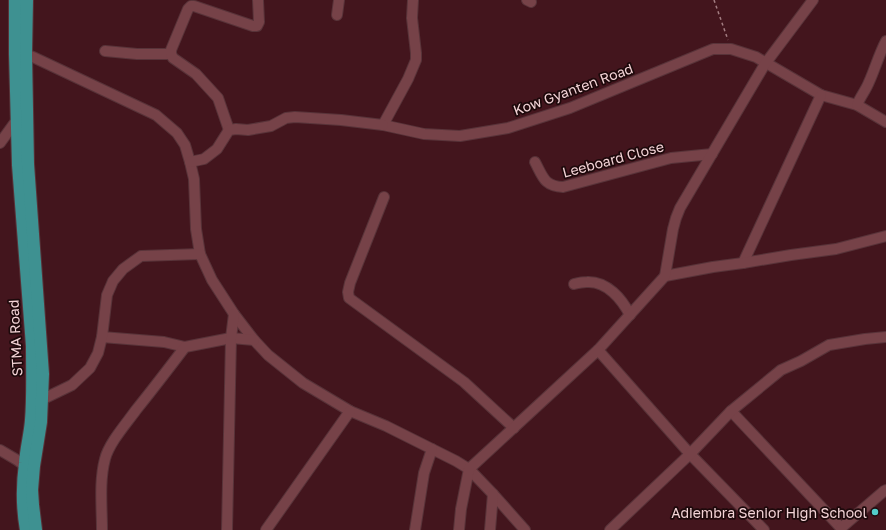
<svg xmlns="http://www.w3.org/2000/svg" width="886" height="530" font-family="'Golos Text',sans-serif">
  <rect width="100%" height="100%" fill="#43151d"/>
  <g fill="none" stroke-linecap="round" stroke-linejoin="round">
    <defs>
      <g id="minor">
        <path d="M413 0 412 18 416 53V60L408 79 383 125 424 134 460 136 508 128 570 108 713 49H731L756 57 821 95 857 105 886 122"/>
        <path d="M527 0 531 2"/>
        <path d="M337 15 339 0"/>
        <path d="M105 51 137 54H171"/>
        <path d="M19 54H26L33 57 156 115 177 133 185 145 190 162 194 179 196 229 200 254 212 280 234 314 254 340 268 355 303 383 350 411 386 426 456 461 469 469 493 494 525 530"/>
        <path d="M857 105C860 97 866 90 869 82 875 69 879 54 886 41"/>
        <path d="M229 130 218 98 196 74 173 58 171 54V50L188 9 191 6H194L253 26H257L259 22 258 0"/>
        <path d="M0 143 16 121"/>
        <path d="M190 162 204 159 217 149 229 130 236 129 248 130 271 126 286 118 295 117 341 120 383 125"/>
        <path d="M535 162C543 177 544 186 563 187L671 158 712 154"/>
        <path d="M384 197 350 283 348 292 349 298 464 382 514 428"/>
        <path d="M743 263 821 95"/>
        <path d="M665 276 713 267 743 263 791 255 836 249 886 236"/>
        <path d="M574 284C578 283 583 282 587 282 607 281 622 299 630 315"/>
        <path d="M102 337 164 342 185 347"/>
        <path d="M598 350 665 276 673 229 676 218 680 208 765 64 813 0"/>
        <path d="M41 400 72 385 90 368 98 353 102 337 107 295 113 281 123 269 141 256 200 254"/>
        <path d="M731 411 841 528"/>
        <path d="M0 450 17 460 24 465"/>
        <path d="M102 530C102 508 99 481 105 459 109 443 126 424 136 410 153 389 169 368 185 347L231 338 254 340"/>
        <path d="M227 530 231 338 234 314"/>
        <path d="M266 530 350 411"/>
        <path d="M415 530 424 473 432 449"/>
        <path d="M459 530 461 509 469 469 598 350 690 454 764 530"/>
        <path d="M490 530 493 494"/>
        <path d="M610 530 690 454 731 411 781 370 801 361 829 345 865 339 886 337"/>
        <path d="M841 530V528L884 491 886 490"/>
      </g>
      <g id="major">
        <path d="M15 0V54L18 165 32 346C32 371 33 396 31 420 30 434 26 448 25 463 22 485 22 508 26 530"/>
        <path d="M27 0 26 54 28 164 43 374 41 422 34 466 32 490 33 505 36 530"/>
      </g>
    </defs>
    <!-- minor casing -->
    <use href="#minor" stroke="#583339" stroke-width="12"/>
    <!-- major casing -->
    <use href="#major" stroke="#583339" stroke-width="14"/>
    <!-- path -->
    <path stroke="#a37d82" stroke-width="1.5" stroke-dasharray="3 3" stroke-linecap="butt" d="M714 0 728 40"/>
    <!-- minor -->
    <use href="#minor" stroke="#764248" stroke-width="10"/>
    <!-- major -->
    <use href="#major" stroke="#3e9191" stroke-width="12"/>
  </g>
  <!-- markers -->
  <circle fill="#53cdca" stroke="#1d090b" stroke-width="1.5" cx="875" cy="512" r="4"/>
  <g text-anchor="middle" dominant-baseline="central" stroke-width="3.5" stroke-linejoin="round" paint-order="stroke">
    <!-- street labels -->
    <g font-size="14" fill="#f3d3d6" stroke="#1d090b">
      <text transform="translate(573 89) rotate(-20)">Kow Gyanten Road</text>
      <text transform="translate(613 159) rotate(-15)">Leeboard Close</text>
      <text transform="translate(15 338) rotate(-93)">STMA Road</text>
    </g>
    <!-- poi labels -->
    <g font-size="14" fill="#f3d3d6" stroke="#1d090b" text-anchor="end">
      <text x="867" y="512">Adiembra Senior High School</text>
    </g>
  </g>
</svg>
